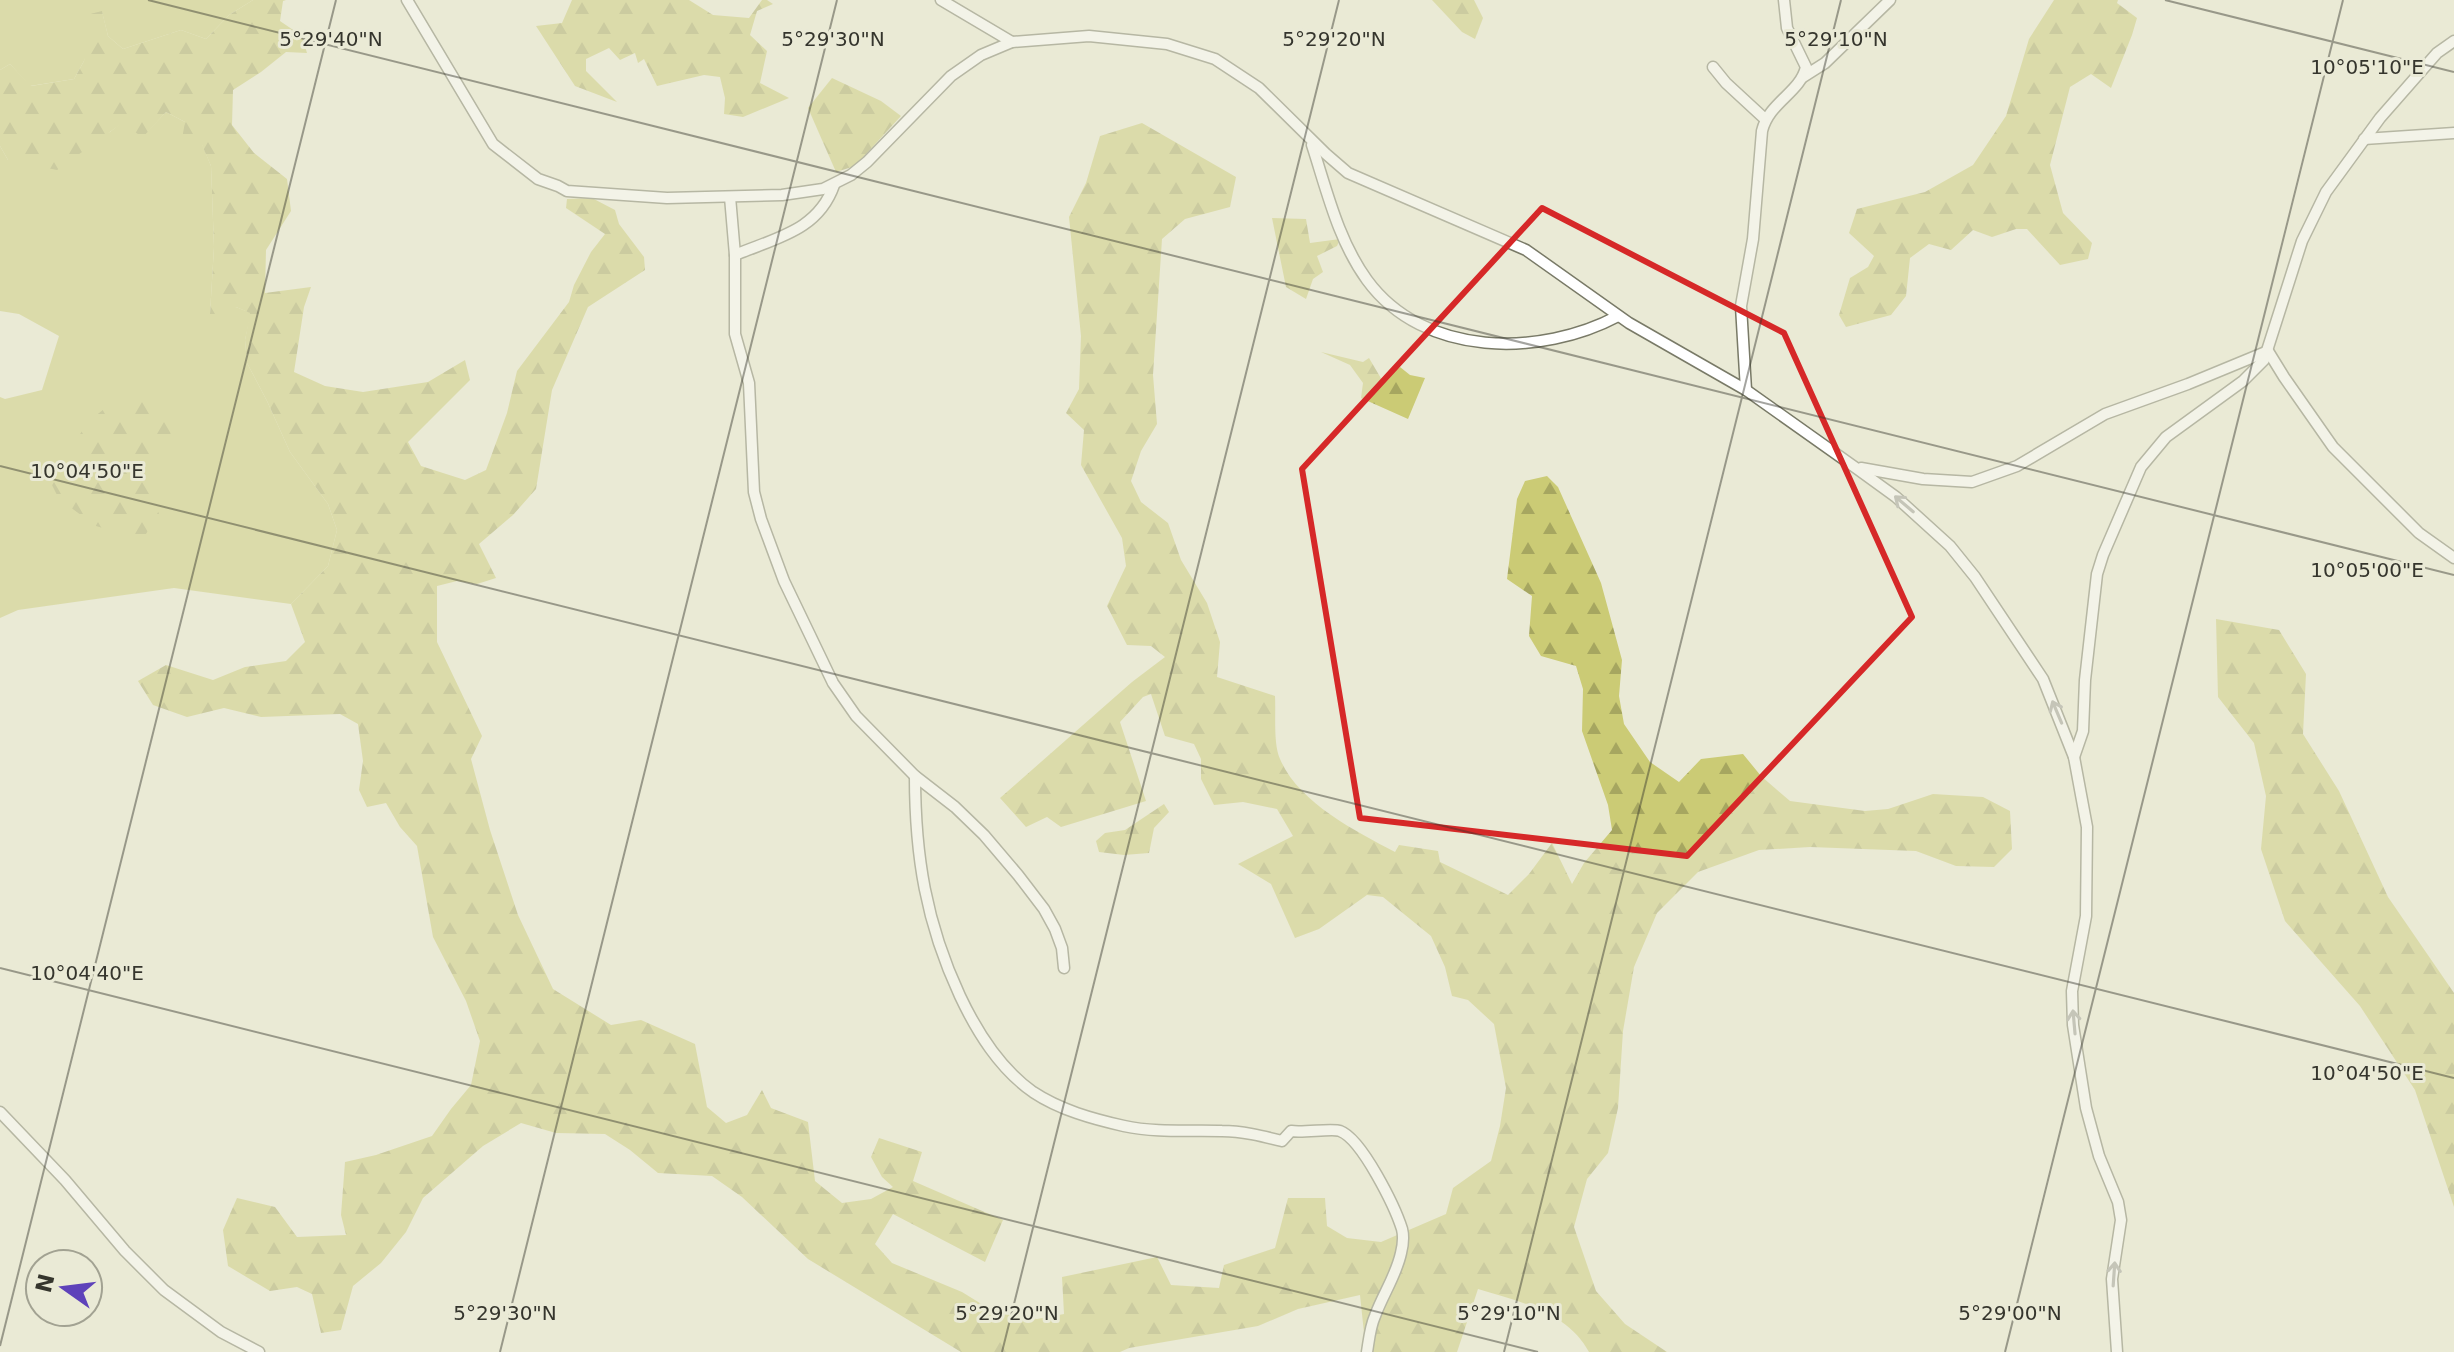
<svg xmlns="http://www.w3.org/2000/svg" width="2454" height="1352" font-family="'DejaVu Sans',sans-serif">
  <defs>
    <pattern id="forest-firs" width="22" height="20" patternUnits="userSpaceOnUse" patternTransform="scale(2)"><rect width="22" height="20" fill="#cbcb75"/><path d="M5 1l3.5 6h-7zM16 11l3.5 6h-7z" fill="#a6a660"/></pattern>
  </defs>
  <rect width="100%" height="100%" fill="#eaead6"/>
  <!-- grass -->
  <g fill="#cbcb75">
    <path d="M0 0H253L229 15 206 39 181 30 123 49 108 36 102 12 84 61 74 79 30 86 10 64 0 70Z"/>
    <path d="M166 112 185 122 202 144 211 166 214 247 210 314 236 307 251 313 245 340 247 363 267 401 290 452 328 504 337 530 328 566 291 604 174 588 18 610 0 618V397L5 399 42 390 59 336 19 314 0 311V146L8 160 110 132 121 123 143 136Z"/>
  </g>
  <!-- forest -->
  <g fill="url(#forest-firs)">
    <path d="M253 0H286L283 1 280 21 302 36 307 53 286 52 261 72 233 90 232 125 254 153 287 179 291 211 266 250 265 293 311 287 304 307 294 372 325 386 363 392 428 382 465 360 470 380 408 442 421 466 465 480 486 470 507 413 517 371 569 302 574 285 591 252 605 234 566 208 567 199 592 198 615 210 619 224 644 257 645 270 588 307 552 390 536 489 513 515 479 544 496 578 477 584 457 581 437 586V642L482 736 471 759 490 830 518 915 553 989 611 1025 641 1020 695 1044 707 1107 726 1123 747 1115 762 1090 771 1108 808 1122 815 1181 842 1203 871 1199 893 1187 882 1177 871 1157 879 1138 922 1152 913 1181 1003 1220 985 1262 893 1214 875 1244 892 1263 962 1292 996 1313 1037 1319 1064 1314 1062 1277 1157 1257 1171 1285 1219 1288 1224 1265 1275 1248 1288 1198H1325L1327 1226 1347 1238 1381 1242 1446 1214 1453 1188 1491 1161 1500 1126 1506 1088 1494 1024 1468 1000 1452 996 1445 967 1431 936 1383 897 1367 895 1319 929 1295 938 1271 884 1238 864 1293 836 1277 809 1243 802 1214 805 1201 779V759L1194 744 1165 736 1151 694 1143 697 1120 722 1146 801 1061 827 1047 817 1026 827 1000 798 1132 682 1165 657 1151 646 1127 645 1107 606 1126 566 1122 538 1081 465 1084 430 1066 413 1079 389 1081 336 1069 217 1086 183 1100 136 1142 123 1236 177 1230 207 1185 219 1162 239 1153 375 1157 424 1141 451 1131 481 1141 502 1168 523 1181 560 1207 603 1220 642 1217 677 1275 696C1276 713 1273 744 1280 759 1298 802 1355 831 1395 852L1399 845 1438 851 1440 862 1508 895 1529 874 1552 843 1572 884 1584 863 1612 830 1608 805 1582 731 1583 689 1576 666 1541 656 1529 636 1532 596 1507 579 1517 499 1525 481 1547 476 1558 487 1601 583 1622 660 1619 696 1624 724 1650 762 1679 782 1701 759 1743 754 1761 776 1790 801 1865 811 1888 809 1933 794 1983 797 2010 811 2012 849 1994 867 1956 866 1916 851 1810 847 1759 850 1698 872 1657 913 1634 967 1623 1031 1618 1108 1608 1153 1587 1179 1574 1227 1596 1291 1625 1324 1667 1352H1589C1568 1312 1518 1301 1478 1289L1457 1352H1366L1360 1295 1298 1309 1258 1326 1129 1348 1120 1352H961L808 1259 742 1197 712 1176 658 1173 630 1150 605 1134 556 1133 521 1123 483 1146 423 1198 406 1232 381 1263 353 1286 341 1330 321 1333 312 1294 297 1287 270 1291 228 1266 223 1230 237 1198 275 1207 297 1237 346 1235 341 1215 345 1162 376 1155 432 1136 451 1109 471 1085 480 1041 466 1001 433 937 417 846 400 827 386 803 367 807 359 790 363 761 358 724 340 714 261 717 224 708 187 717 153 705 138 681 166 665 213 680 245 667 286 661 305 642 291 604 328 566 337 530 328 504 290 452 267 401 247 363 245 340 250 313 236 307 229 323 210 314 214 247 211 166 202 145 182 139 185 122 166 112 143 137 121 124 57 170 8 160 0 146V70L10 64 31 86 74 79 84 61 90 14 102 11 108 36 123 49 181 30 206 39 229 15Z"/>
    <path d="M572 0H689L713 15 749 18 762 0H767L773 4 757 11 750 35 767 51 760 83 789 98 743 117 724 114 725 98 720 77 704 75 657 86 644 59 638 63 635 53 620 60 609 48 586 59V71L617 102 575 86 536 26 562 23Z"/>
    <path d="M1432 0H1474L1483 18 1475 39 1462 32Z"/>
    <path d="M2054 0H2118L2117 3 2137 18 2132 35 2111 88 2091 74 2070 87 2050 165 2063 213 2092 243 2088 259 2060 265 2027 229H2016L1992 237 1973 230 1951 250 1929 244 1910 258 1906 296 1891 315 1846 327 1839 315 1850 278 1868 267 1874 256 1849 233 1857 209 1925 192 1973 165 2006 116 2029 39Z"/>
    <path d="M832 78 881 101 901 116 855 166 836 172 808 108Z"/>
    <path d="M1272 218 1306 219 1310 243 1340 239 1337 246 1317 256 1323 272 1313 279 1306 299 1286 287Z"/>
    <path d="M1321 352 1363 362 1369 358 1382 380 1400 367 1410 375 1425 378 1408 419 1361 398 1363 383 1350 365Z"/>
    <path d="M115 400 163 403 183 422 168 436 158 442 148 483 159 514 142 540 96 526 59 499 47 475 63 460 88 422Z"/>
    <path d="M2216 619 2279 630 2306 674 2303 734 2339 791 2388 897 2454 993V1207L2415 1090 2360 1006 2285 921 2261 849 2266 796 2254 743 2218 697Z"/>
    <path d="M1164 804 1169 812 1154 828 1149 853 1124 855 1099 852 1096 841 1105 833 1125 830Z"/>
  </g>
  <g fill="none" stroke-linecap="round" stroke-linejoin="round">
    <defs>
      <g id="minor">
        <path d="M407 0 493 144 538 179 558 186 567 191 667 198 782 195 823 189 851 175 867 162 951 76 981 55 1012 42 1089 36 1167 44 1215 59 1259 88 1326 154 1348 173 1526 250 1629 323 1746 390 1856 468 1896 497 1950 546 1975 577 2043 679 2074 757 2087 827 2086 916 2072 991 2073 1025 2086 1108 2099 1156 2118 1202 2121 1220 2112 1279 2117 1352"/>
        <path d="M941 0 1012 42"/>
        <path d="M1713 67 1726 83 1765 119"/>
        <path d="M1803 77 1825 63 1890 0"/>
        <path d="M2364 139 2454 133"/>
        <path d="M1312 145C1327 191 1338 240 1367 280 1424 358 1541 357 1618 316"/>
        <path d="M730 197 735 255V334L749 383 754 492 761 519 784 581 833 683 856 716 915 776 955 807 984 835 1018 875 1044 909 1055 929 1062 948 1064 968"/>
        <path d="M735 255C775 238 818 231 834 185"/>
        <path d="M1746 390 1741 306 1753 239 1762 131C1769 102 1800 93 1806 67L1787 28 1784 0"/>
        <path d="M1861 468 1923 479 1972 482 2017 466 2105 414 2188 384 2268 351 2284 377 2333 447 2419 533 2454 558"/>
        <path d="M2074 757 2083 731 2085 680 2097 574 2103 555 2141 467 2166 437 2243 381 2264 360 2302 241 2326 192 2380 118 2437 53 2454 41"/>
        <path d="M915 776C915 856 926 923 960 996 977 1032 999 1068 1033 1092 1060 1110 1093 1119 1124 1126 1156 1133 1189 1130 1222 1131 1242 1131 1262 1136 1282 1141L1291 1131C1303 1133 1333 1128 1340 1131 1362 1139 1395 1207 1402 1229 1404 1237 1403 1245 1401 1253 1396 1276 1383 1294 1375 1316 1370 1327 1369 1340 1367 1352"/>
        <path d="M0 1112 65 1180 125 1251 164 1290 221 1332 259 1352"/>
      </g>
    </defs>
    <!-- minor casing -->
    <use href="#minor" stroke="#797a67" stroke-width="13"/>
    <!-- minor -->
    <use href="#minor" stroke="#fff" stroke-width="10"/>
  </g>
  <!-- one-way arrows -->
  <defs><path id="oneway-shaft" d="M-6 0H5M1.5-3L5.5 0L1.5 3" fill="none" stroke-width="1.6" stroke-linecap="round" stroke-linejoin="round" transform="scale(2)"/></defs>
  <g stroke="#9a9a96">
    <use href="#oneway-shaft" transform="translate(1904 504) rotate(-140)"/>
    <use href="#oneway-shaft" transform="translate(2057 712) rotate(-113)"/>
    <use href="#oneway-shaft" transform="translate(2074 1022) rotate(-95)"/>
    <use href="#oneway-shaft" transform="translate(2114 1274) rotate(-86)"/>
  </g>
  <!-- marked area -->
  <path d="M0 0H2454V1352H0ZM1542 208 1784 333 1912 617 1687 856 1360 818 1302 469Z" fill="#eaead6" fill-opacity=".55" fill-rule="evenodd"/>
  <path fill="none" stroke="#d62828" stroke-width="6" stroke-linejoin="round" d="M1542 208 1784 333 1912 617 1687 856 1360 818 1302 469Z"/>
  <!-- ticks -->
  <path fill="none" stroke="#35352d" stroke-width="2" stroke-opacity="0.45" d="M148 0 2454 575M2165 0 2454 72M0 466 2454 1078M0 968 1538 1352M0 1346 336 0M500 1352 837 0M1002 1352 1339 0M1504 1352 1841 0M2005 1352 2343 0"/>
  <g font-size="20" text-anchor="middle" fill="#35352d" stroke="#eaead6" stroke-width="6" stroke-linejoin="round" paint-order="stroke">
    <text x="331" y="46">5°29'40"N</text>
    <text x="833" y="46">5°29'30"N</text>
    <text x="1334" y="46">5°29'20"N</text>
    <text x="1836" y="46">5°29'10"N</text>
    <text x="2367" y="74">10°05'10"E</text>
    <text x="87" y="478">10°04'50"E</text>
    <text x="2367" y="577">10°05'00"E</text>
    <text x="87" y="980">10°04'40"E</text>
    <text x="2367" y="1080">10°04'50"E</text>
    <text x="505" y="1320">5°29'30"N</text>
    <text x="1007" y="1320">5°29'20"N</text>
    <text x="1509" y="1320">5°29'10"N</text>
    <text x="2010" y="1320">5°29'00"N</text>
  </g>
  <!-- north arrow -->
  <g transform="translate(64 1288) rotate(284)"><circle r="38" fill="#eaead6" stroke="#a2a292" stroke-width="2"/>
  <path d="M0-6L14 30L0 20L-14 30Z" fill="#5e42ba"/>
  <text y="-12" font-size="22" font-weight="bold" text-anchor="middle" fill="#35352d">N</text>
  </g>
</svg>
